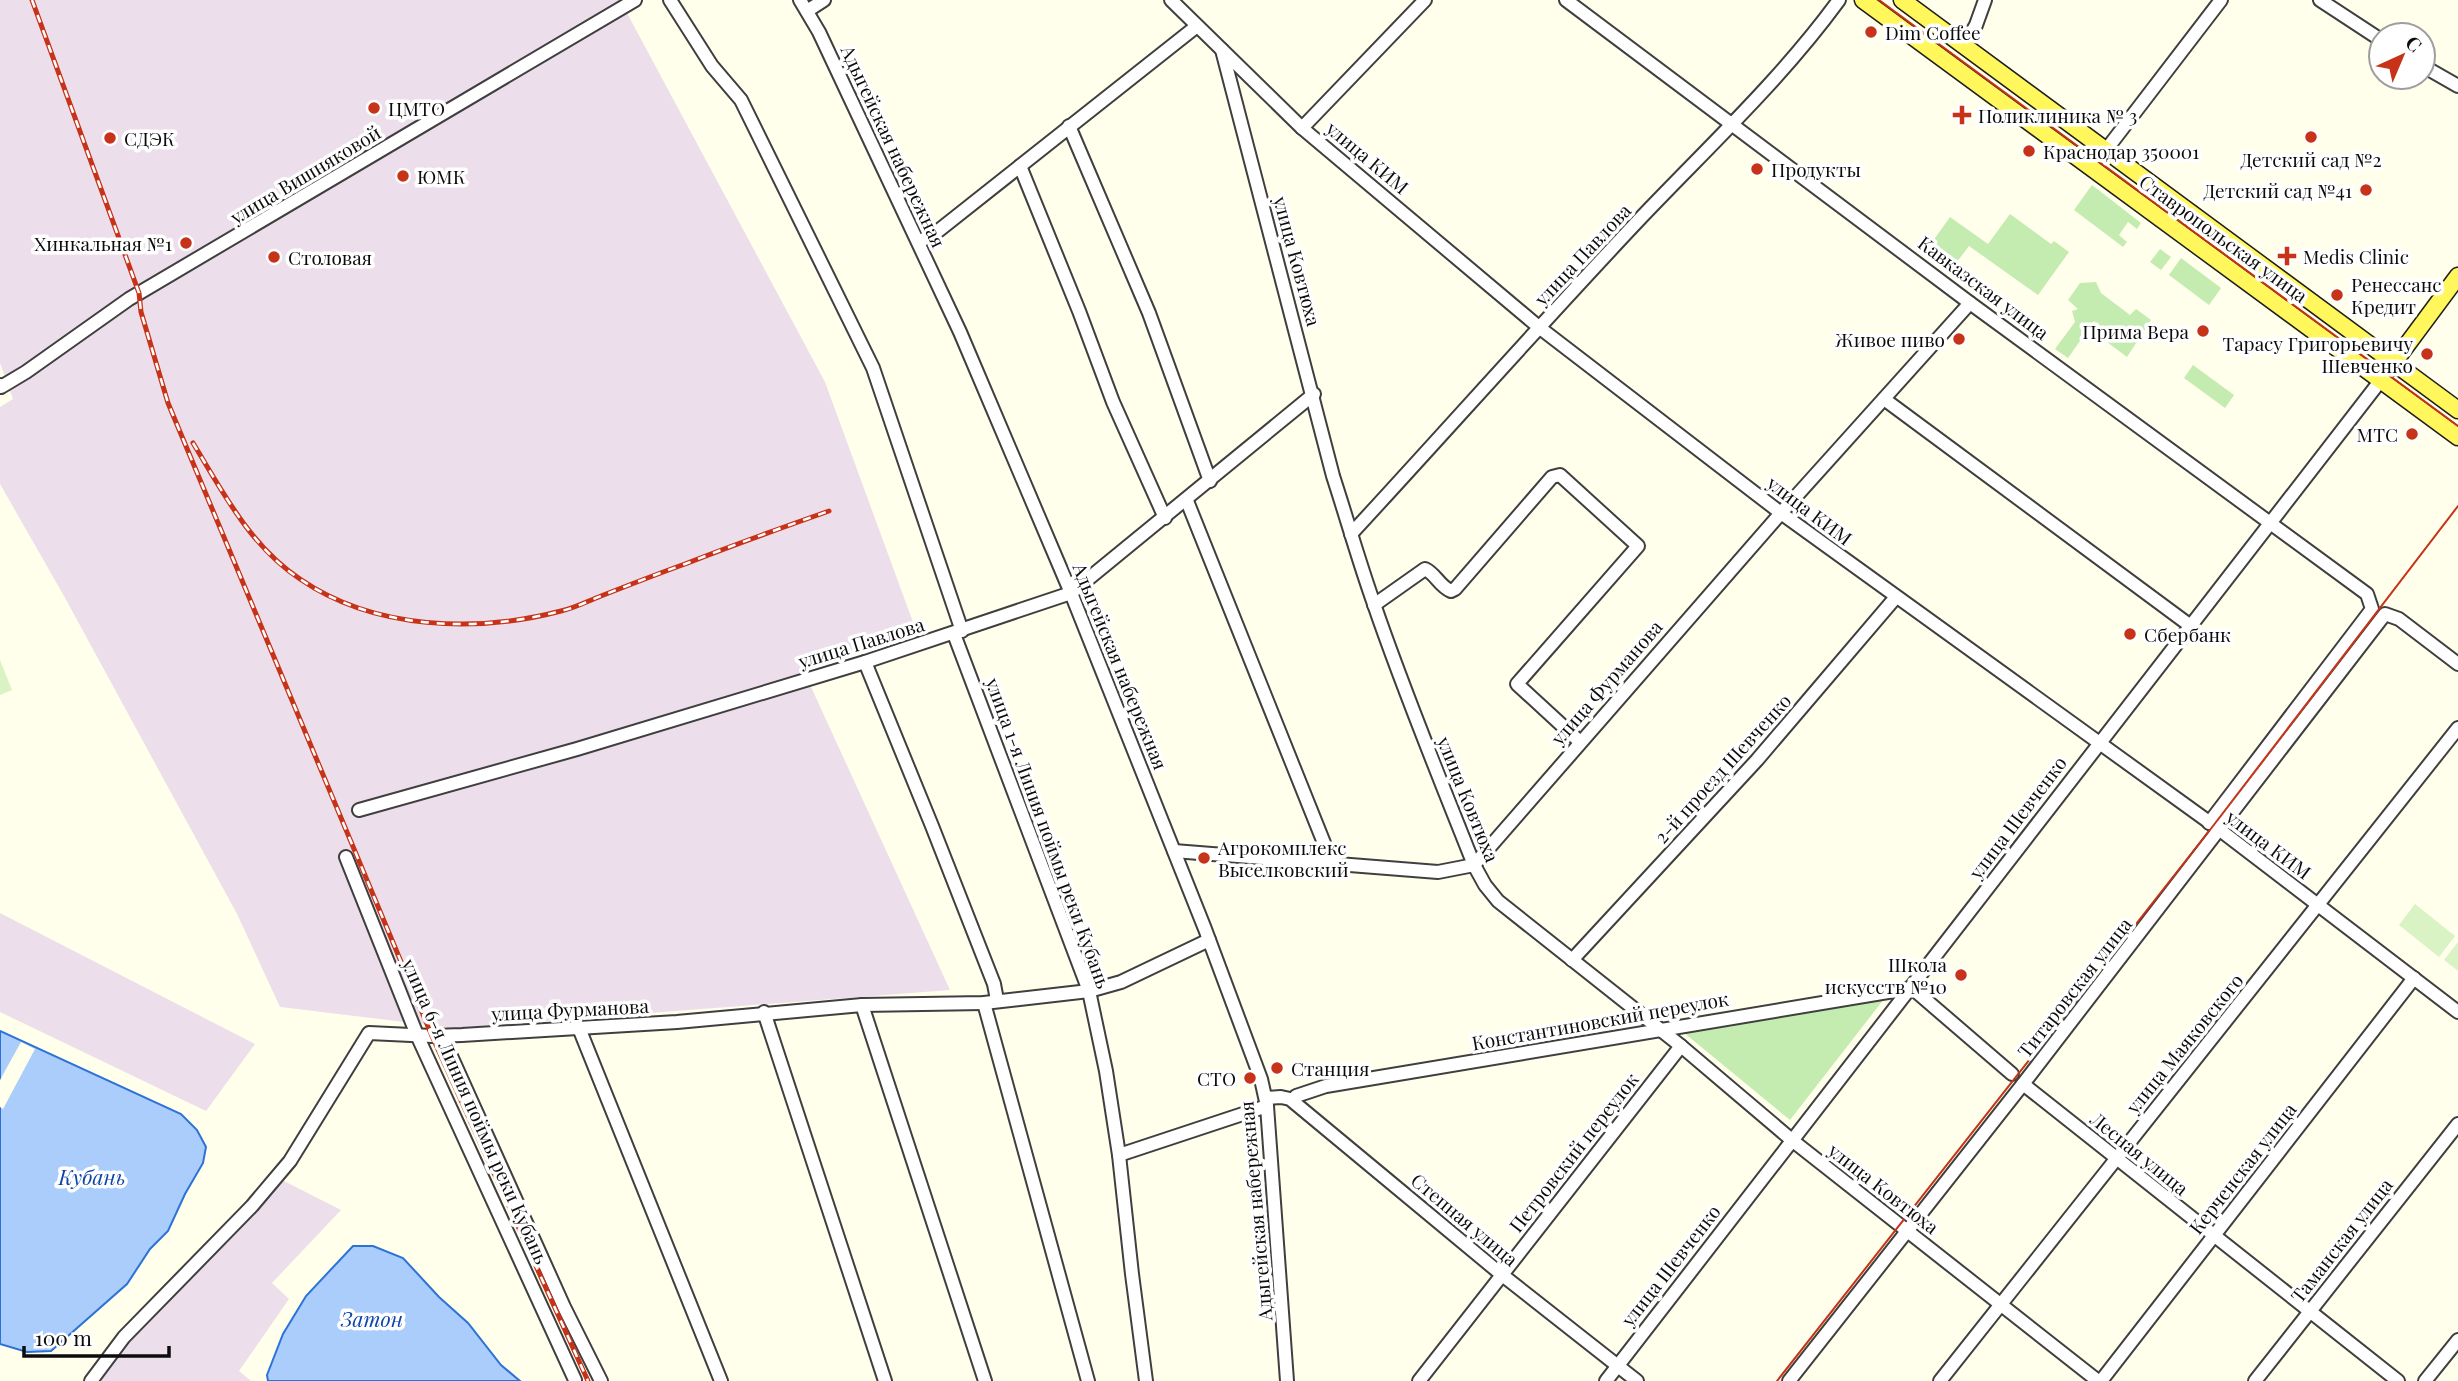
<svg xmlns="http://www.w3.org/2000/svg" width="2458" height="1381" font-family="'Playfair Display',serif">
  <rect width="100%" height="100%" fill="#ffffeb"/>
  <!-- industrial -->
  <g fill="#ecdfeb">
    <path d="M0 0H620L825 382 917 633 801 665 950 990 454 1028 280 1007 237 914 64 596 0 484V407L13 399 0 363Z"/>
    <path d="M0 913 255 1044 206 1111 0 1012Z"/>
    <path d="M282 1180 341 1210 272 1283 289 1299 239 1371 251 1381H99L112 1357Z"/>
  </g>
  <!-- green -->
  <g fill="#c4ecb1">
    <path d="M2092 185 2141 223 2137 229 2128 222 2119 235 2127 242 2123 247 2074 210Z"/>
    <path d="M2010 214 2051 244 2054 241 2069 252 2038 295 1969 246 1950 271 1925 252 1950 217 1988 244Z"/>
    <path d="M2160 249 2171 257 2161 270 2150 262Z"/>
    <path d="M2181 258 2221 288 2209 305 2169 275Z"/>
    <path d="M2096 282 2101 293 2130 315 2136 309 2151 320 2127 357 2091 330 2096 323 2094 321 2068 358 2055 349 2075 322 2072 311 2078 309 2068 300 2080 283Z"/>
    <path d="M2193 365 2234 395 2225 408 2184 378Z"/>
    <path d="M1884 999 1790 1120 1683 1032Z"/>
  </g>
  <!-- pitch -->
  <g fill="#d9f3c4">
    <path d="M0 660 12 690 0 695Z"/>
    <path d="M2415 904 2455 936 2439 957 2399 925Z"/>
    <path d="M2458 942V971L2444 960Z"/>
  </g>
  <!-- water -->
  <g fill="#aacdfb" stroke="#2c72d8" stroke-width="2">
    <path d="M0 1031 181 1114 197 1130 206 1147 203 1163 185 1194 168 1231 150 1249 127 1284 51 1351 27 1352 0 1344Z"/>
    <path d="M353 1246H373L403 1258 439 1297 468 1323 501 1365 520 1381H268L267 1375 283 1334 306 1296Z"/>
  </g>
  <!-- pier -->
  <path fill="#ffffeb" d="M21 1042 35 1049 3 1109 0 1107V1080Z"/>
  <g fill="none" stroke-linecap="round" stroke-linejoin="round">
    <defs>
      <g id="minor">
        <path d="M670 0 712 66 741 100 873 368 962 631"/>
        <path d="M800 0 819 32 960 332 1071 593 1205 929 1261 1079 1267 1106 1287 1381"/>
        <path d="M1171 0 1302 128 1540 328 1781 513 2220 830 2458 1012"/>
        <path d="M1566 0 1970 303 2367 594 2372 609 2209 823"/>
        <path d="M2320 0 2381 40"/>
        <path d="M807 11 824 0"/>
        <path d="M1964 46 1976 25 1985 0"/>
        <path d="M1222 50 1333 476C1347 519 1359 562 1374 604 1404 692 1440 779 1474 865L1485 885 1498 901 1681 1046 1793 1141 2098 1381"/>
        <path d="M2423 66 2458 86"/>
        <path d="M1069 126 1149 313 1210 481"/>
        <path d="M1302 128 1425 0"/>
        <path d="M2106 150 2221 0"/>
        <path d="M1020 166 1079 311 1113 402 1165 518"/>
        <path d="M919 242 938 231 1197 26"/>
        <path d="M0 385 1 387 26 372 129 299 635 0"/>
        <path d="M1884 399 2192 627"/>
        <path d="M1187 501 1332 863"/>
        <path d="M1351 534C1446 431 1539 326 1635 224 1704 151 1780 81 1839 0"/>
        <path d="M1374 605 1425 569C1436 574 1439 586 1451 591L1455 589 1552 477 1560 475 1638 546 1517 684 1579 741"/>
        <path d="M954 634 1089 991 1106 1071 1119 1155 1132 1274 1146 1381"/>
        <path d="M865 662 932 826 994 984 997 1000"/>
        <path d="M359 810 577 749 865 662 1071 593 1314 394"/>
        <path d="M1174 851 1438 872 1474 865 1781 513 1970 303"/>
        <path d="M346 857 417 1035 575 1380"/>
        <path d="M1572 960 1757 760 1896 597"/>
        <path d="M1912 988 2012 1074"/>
        <path d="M984 1003 1088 1381"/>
        <path d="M862 1005 985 1381"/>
        <path d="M764 1012 885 1381"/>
        <path d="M579 1028 721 1381"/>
        <path d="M442 1036 564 1307 601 1381"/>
        <path d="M2023 1084 2398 1381"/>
        <path d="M1296 1096 1326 1086 1912 988"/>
        <path d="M1266 1098 1281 1097 1290 1099 1501 1274 1637 1381"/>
        <path d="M1119 1155 1267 1106"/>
        <path d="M91 1381 124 1337 252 1206 290 1161 369 1033 432 1036 462 1035 677 1022 862 1005 984 1003 1089 991 1121 982 1209 940"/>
        <path d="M1419 1381 1681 1046"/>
        <path d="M1606 1381 2381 380"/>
        <path d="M1789 1381 2023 1084 2385 614 2399 619 2458 664"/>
        <path d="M1940 1381 2458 728"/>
        <path d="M2101 1381 2414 978"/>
        <path d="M2255 1381 2458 1124"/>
        <path d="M2425 1381 2458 1340"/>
      </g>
      <g id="major">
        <path d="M1863 0 2458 437"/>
        <path d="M1902 0 2458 410"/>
        <path d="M2389 369 2458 276"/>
      </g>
    </defs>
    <!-- minor casing -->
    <use href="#minor" stroke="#3f3f3f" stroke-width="16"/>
    <!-- major casing -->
    <use href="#major" stroke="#1d1d1d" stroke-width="19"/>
    <!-- minor -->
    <use href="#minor" stroke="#fff" stroke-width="12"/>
    <!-- major -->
    <use href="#major" stroke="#fff75b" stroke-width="16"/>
    <!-- tram -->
    <g stroke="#c63319" stroke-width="2">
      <path d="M1879 0 2458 426"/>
      <path d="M1777 1381 2213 826 2458 506"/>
    </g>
    <defs>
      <g id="rail">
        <path d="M32 0 139 293 141 312 168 403 432 1036 588 1381"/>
        <path d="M193 443C223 492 250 546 300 579 374 630 477 633 561 611 575 608 588 601 601 596 629 585 657 574 685 564 733 545 781 528 829 511"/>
      </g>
    </defs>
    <!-- rail casing -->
    <use href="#rail" stroke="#c63319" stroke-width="5"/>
    <!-- rail -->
    <use href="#rail" stroke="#fff" stroke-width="2.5" stroke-dasharray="8" stroke-linecap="butt"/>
  </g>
  <!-- markers -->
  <g fill="#c63319" stroke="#fff" stroke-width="2.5">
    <circle cx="1871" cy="32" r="7"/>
    <circle cx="374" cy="108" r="7"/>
    <path d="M1958.5 104.5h7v7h7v7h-7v7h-7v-7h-7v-7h7z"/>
    <circle cx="2311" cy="137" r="7"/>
    <circle cx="110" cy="138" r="7"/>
    <circle cx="2029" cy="151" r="7"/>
    <circle cx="1757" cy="169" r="7"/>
    <circle cx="403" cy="176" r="7"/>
    <circle cx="2366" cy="190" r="7"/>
    <circle cx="186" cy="243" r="7"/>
    <path d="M2283.5 245.5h7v7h7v7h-7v7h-7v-7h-7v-7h7z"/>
    <circle cx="274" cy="257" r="7"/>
    <circle cx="2337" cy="295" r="7"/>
    <circle cx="2203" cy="331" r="7"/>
    <circle cx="1959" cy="339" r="7"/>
    <circle cx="2427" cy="354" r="7"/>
    <circle cx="2412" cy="434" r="7"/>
    <circle cx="2130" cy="634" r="7"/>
    <circle cx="1204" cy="858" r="7"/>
    <circle cx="1961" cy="975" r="7"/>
    <circle cx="1277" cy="1068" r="7"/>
    <circle cx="1250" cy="1078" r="7"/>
  </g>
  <g text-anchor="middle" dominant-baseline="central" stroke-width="7" stroke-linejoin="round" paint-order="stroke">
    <!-- poi labels -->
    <g font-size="19" fill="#0c0c0c" stroke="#fff" text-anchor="start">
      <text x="1885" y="32">Dim Coffee</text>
      <text x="388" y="108">ЦМТО</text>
      <text x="1978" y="115">Поликлиника № 3</text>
      <text x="124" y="138">СДЭК</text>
      <text x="2043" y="151">Краснодар 350001</text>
      <text x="2311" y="159" text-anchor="middle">Детский сад №2</text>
      <text x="1771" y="169">Продукты</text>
      <text x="417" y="176">ЮМК</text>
      <text x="2352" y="190" text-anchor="end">Детский сад №41</text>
      <text x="172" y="243" text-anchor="end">Хинкальная №1</text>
      <text x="2303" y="256">Medis Clinic</text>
      <text x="288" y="257">Столовая</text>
      <text x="2351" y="284">Ренессанс<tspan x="2351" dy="22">Кредит</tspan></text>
      <text x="2189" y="331" text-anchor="end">Прима Вера</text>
      <text x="1945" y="339" text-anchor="end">Живое пиво</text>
      <text x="2413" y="343" text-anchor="end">Тарасу Григорьевичу<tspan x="2413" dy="22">Шевченко</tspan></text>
      <text x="2398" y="434" text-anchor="end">МТС</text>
      <text x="2144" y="634">Сбербанк</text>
      <text x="1218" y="847">Агрокомплекс<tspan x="1218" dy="22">Выселковский</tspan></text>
      <text x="1947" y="964" text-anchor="end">Школа<tspan x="1947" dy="22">искусств №10</tspan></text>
      <text x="1291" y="1068">Станция</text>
      <text x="1236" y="1078" text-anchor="end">СТО</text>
    </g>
    <!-- street labels -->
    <g font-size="19" fill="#0c0c0c" stroke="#fff">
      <text transform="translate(894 146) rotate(65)">Адыгейская набережная</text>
      <text transform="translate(1368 157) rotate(40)">улица КИМ</text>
      <text transform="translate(305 174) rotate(-31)">улица Вишняковой</text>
      <text transform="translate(2224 238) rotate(36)">Ставропольская улица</text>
      <text transform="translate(1582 254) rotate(-47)">улица Павлова</text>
      <text transform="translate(1298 261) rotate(75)">улица Ковтюха</text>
      <text transform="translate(1984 287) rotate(37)">Кавказская улица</text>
      <text transform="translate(1810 510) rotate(37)">улица КИМ</text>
      <text transform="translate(861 642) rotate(-17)">улица Павлова</text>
      <text transform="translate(1121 666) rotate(68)">Адыгейская набережная</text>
      <text transform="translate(1606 682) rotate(-49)">улица Фурманова</text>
      <text transform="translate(1722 768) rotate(-48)">2-й проезд Шевченко</text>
      <text transform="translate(1469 799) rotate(68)">улица Ковтюха</text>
      <text transform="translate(2017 817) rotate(-53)">улица Шевченко</text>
      <text transform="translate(1049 833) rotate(70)">улица 1-я Линия поймы реки Кубань</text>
      <text transform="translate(2269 844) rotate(37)">улица КИМ</text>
      <text transform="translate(2074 987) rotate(-52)">Титаровская улица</text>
      <text transform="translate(570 1009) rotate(-3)">улица Фурманова</text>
      <text transform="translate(1600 1020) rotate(-10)">Константиновский переулок</text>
      <text transform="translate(2184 1043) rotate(-51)">улица Маяковского</text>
      <text transform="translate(476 1111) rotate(66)">улица 6-я Линия поймы реки Кубань</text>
      <text transform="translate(1573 1152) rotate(-52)">Петровский переулок</text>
      <text transform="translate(2140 1153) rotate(39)">Лесная улица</text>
      <text transform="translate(2242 1168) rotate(-52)">Керченская улица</text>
      <text transform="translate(1884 1188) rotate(38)">улица Ковтюха</text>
      <text transform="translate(1255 1211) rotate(-95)">Адыгейская набережная</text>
      <text transform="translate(1465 1219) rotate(40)">Степная улица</text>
      <text transform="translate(2341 1240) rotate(-52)">Таманская улица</text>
      <text transform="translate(1670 1265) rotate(-52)">улица Шевченко</text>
    </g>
    <!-- water labels -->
    <g font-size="21" font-style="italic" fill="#0c45a7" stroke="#fff">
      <text x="92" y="1176">Кубань</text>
      <text x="372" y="1318">Затон</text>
    </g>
  </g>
  <!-- north arrow -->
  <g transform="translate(2402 56) rotate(44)"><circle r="33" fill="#ffffff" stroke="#9e9e9e" stroke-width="2"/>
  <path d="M0-5L12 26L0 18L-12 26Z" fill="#c63319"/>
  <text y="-10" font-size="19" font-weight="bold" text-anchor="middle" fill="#0c0c0c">С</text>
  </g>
  <!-- scale -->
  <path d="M24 1346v10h145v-10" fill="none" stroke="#0c0c0c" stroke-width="3.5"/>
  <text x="35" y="1346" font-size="21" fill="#0c0c0c" stroke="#ffffff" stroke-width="5" paint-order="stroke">100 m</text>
</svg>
